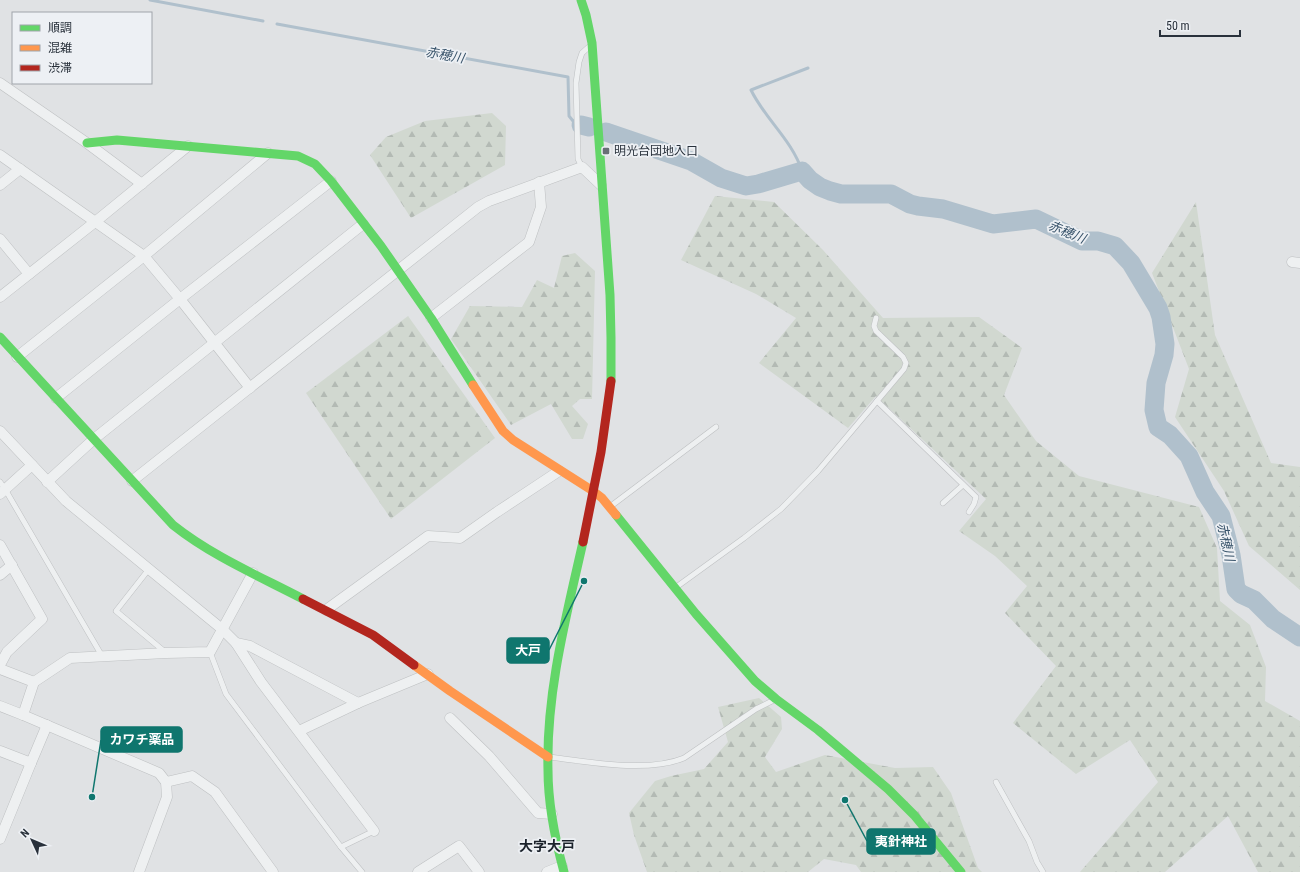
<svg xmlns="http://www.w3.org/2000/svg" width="1300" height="872" font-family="'Roboto Condensed','Noto Sans JP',sans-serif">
  <defs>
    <pattern id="forest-firs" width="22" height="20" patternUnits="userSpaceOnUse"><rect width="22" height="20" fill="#d1d8d0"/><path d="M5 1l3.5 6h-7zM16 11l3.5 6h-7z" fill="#b3bab4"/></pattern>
  </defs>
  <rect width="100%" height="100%" fill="#e0e2e4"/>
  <!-- forest -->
  <g fill="url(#forest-firs)">
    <path d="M492 113 506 126 505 165 411 218 370 155 386 137 425 121Z"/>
    <path d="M715 196 774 202 823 250 883 318 979 317 1022 348 1004 395 1036 441 1079 476 1199 507 1217 548 1220 601 1250 625 1266 667 1265 701 1300 721V872H1258L1228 816 1165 872H1080L1158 782 1130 740 1076 774 1013 723 1056 666 1005 613 1027 586 995 556 959 531 986 499 876 396 848 428 759 363 796 318 756 294 681 260Z"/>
    <path d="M1196 202 1215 335 1271 463 1300 467V590L1249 546 1224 491 1175 417 1189 369 1152 273Z"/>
    <path d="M575 253 595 271 592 399H580L572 406 588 424 583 439H572L551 404 511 425 451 339 470 306 522 307 537 280 554 288 562 256Z"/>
    <path d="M408 316 495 438 391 519 306 393Z"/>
    <path d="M759 698 781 717 782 729 765 757 776 772 825 755 895 768 933 767 951 793 978 868 982 872H861L856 865 824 859 808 872H647L634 835 629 813 655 781 671 776 704 769 728 742 718 707Z"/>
  </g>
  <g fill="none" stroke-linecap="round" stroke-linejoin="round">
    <!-- stream -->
    <g stroke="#b0c0cc" stroke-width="3">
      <path d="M150 0 263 21"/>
      <path d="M277 24 568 77 569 116 573 121"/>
      <path d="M802 171C792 140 765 119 751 90L808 68"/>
    </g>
    <!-- river -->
    <g stroke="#b0c0cc" stroke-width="19">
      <path d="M581 125 589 127"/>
      <path d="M606 132 691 161 721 178 746 186 758 184 802 171 810 180 820 187 830 191 841 194H891L910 204 918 206 943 209 993 224 1036 219 1082 241H1098L1115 246 1131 263 1158 308 1161 317 1165 344 1164 355 1156 383 1154 410 1158 427 1170 435 1189 456 1205 492 1221 516 1231 555 1236 589 1241 594 1254 600 1273 619 1300 637"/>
    </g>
    <defs>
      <g id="lane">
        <path d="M582 167 578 159 576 83 579 62 582 53 590 46"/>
        <path d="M877 401 976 497 974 504 969 512"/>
        <path d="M0 482 5 489 102 656"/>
        <path d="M943 503 963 485"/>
        <path d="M611 506 716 427"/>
        <path d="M149 569 116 611 165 652"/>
        <path d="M675 588 744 538 781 509 818 471 904 369 906 363 903 357 876 331 874 326 876 318"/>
        <path d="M210 652 226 694 341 847 362 872"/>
        <path d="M549 757C588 762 648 773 684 758L756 709 774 700"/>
        <path d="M996 782 1029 841 1037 862 1043 872"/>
        <path d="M341 847 374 831"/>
      </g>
      <g id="street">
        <path d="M0 83 87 143 142 184"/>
        <path d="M0 155 144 256 180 299 250 388"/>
        <path d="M0 185 20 169"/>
        <path d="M0 239 29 274"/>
        <path d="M1292 262 1300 263"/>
        <path d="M0 297 95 222 188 146"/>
        <path d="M431 318 529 242 541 207 539 182"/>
        <path d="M17 357 144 256 268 153"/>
        <path d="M56 398 180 299 331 181"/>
        <path d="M0 431 66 501 222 629 236 643 261 682 374 831"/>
        <path d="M132 481 478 207 489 201 582 167 601 185"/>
        <path d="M47 482 94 439 363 224"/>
        <path d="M0 494 32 465"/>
        <path d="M0 545 42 619 7 652 0 665"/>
        <path d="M0 575 12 565"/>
        <path d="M326 610 428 536 460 538 497 512 559 471"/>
        <path d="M236 643 250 646 358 703"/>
        <path d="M0 669 34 682"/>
        <path d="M0 706 23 715 34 682 70 658 166 653 210 652 253 573"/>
        <path d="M23 715 159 773 166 782 167 797 139 872"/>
        <path d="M450 718 489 756 538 813 552 814"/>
        <path d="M299 731 358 703 428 674"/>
        <path d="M0 751 31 763 47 725"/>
        <path d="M166 782 192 776 215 792 273 872"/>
        <path d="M0 839 31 763"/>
        <path d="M418 872 459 846 479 872"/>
        <path d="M547 872 562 866"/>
      </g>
    </defs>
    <!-- lane casing -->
    <use href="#lane" stroke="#bec0c2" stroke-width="6"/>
    <!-- street casing -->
    <use href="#street" stroke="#bec0c2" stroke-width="11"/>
    <!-- lane -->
    <use href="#lane" stroke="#eef0f1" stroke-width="5"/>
    <!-- street -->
    <use href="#street" stroke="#eef0f1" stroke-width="10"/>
    <!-- fast -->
    <g stroke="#63d668" stroke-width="9">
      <path d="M581 0 586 15 592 43 610 295 611 338V381"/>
      <path d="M87 143 117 140 298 156 315 164 331 181 381 246 431 318 473 385"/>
      <path d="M0 337 173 525C212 556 259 576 303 599"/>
      <path d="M616 515 696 614 755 681 776 699 818 730 888 789 914 815 961 872"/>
      <path d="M564 872C555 839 548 805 548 770 546 693 566 617 583 542"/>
    </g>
    <!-- slow -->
    <g stroke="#ff974d" stroke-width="9">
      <path d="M473 385 503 431 513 440 593 491 602 498 616 515"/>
      <path d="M414 665 450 691 548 757"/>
    </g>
    <!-- jam -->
    <g stroke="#b3261e" stroke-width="9">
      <path d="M583 542 601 452 611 381"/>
      <path d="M303 599 373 635 414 665"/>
    </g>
  </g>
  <!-- markers -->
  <rect fill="#696f76" stroke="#edf0f4" stroke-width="1.5" x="602" y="147" width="8" height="8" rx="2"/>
  <g text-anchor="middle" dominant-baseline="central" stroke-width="3.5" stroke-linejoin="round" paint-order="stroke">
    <!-- poi labels -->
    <g font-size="12" fill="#29313b" stroke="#edf0f4" text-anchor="start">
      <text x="614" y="151">明光台団地入口</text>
    </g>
    <!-- water labels -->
    <g font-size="13" font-style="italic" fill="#38536a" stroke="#edf0f4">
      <text transform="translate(445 55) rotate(10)">赤穂川</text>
      <text transform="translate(1067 232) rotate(22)">赤穂川</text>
      <text transform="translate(1226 542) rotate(78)">赤穂川</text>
    </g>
    <!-- quarter labels -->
    <g font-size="14" font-weight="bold" fill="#1b222b" stroke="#edf0f4">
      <text x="547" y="846">大字大戸</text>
    </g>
  </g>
  <!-- callouts -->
  <path fill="none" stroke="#0f766e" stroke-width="1.5" d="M584 581L549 650M92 797L101 740M845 800L867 841"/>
  <g fill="#0f766e" stroke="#edf0f4" stroke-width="1.5">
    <circle cx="584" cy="581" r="4"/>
    <circle cx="92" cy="797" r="4"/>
    <circle cx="845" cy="800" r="4"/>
  </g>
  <g fill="#0f766e" stroke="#0f766e" stroke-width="1.5">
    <rect x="507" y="638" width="42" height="25" rx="4"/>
    <rect x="101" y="727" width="81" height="25" rx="4"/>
    <rect x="867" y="829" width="68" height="25" rx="4"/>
  </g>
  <g font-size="13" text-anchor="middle" font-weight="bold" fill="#fff">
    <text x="528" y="655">大戸</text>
    <text x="142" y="744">カワチ薬品</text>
    <text x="901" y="846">夷針神社</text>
  </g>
  <!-- legend -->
  <rect x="12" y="12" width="140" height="72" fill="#edf0f4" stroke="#9fa4aa"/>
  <rect x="20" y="25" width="20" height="6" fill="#63d668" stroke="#9fa4aa"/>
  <text x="48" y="32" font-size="12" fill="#29313b">順調</text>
  <rect x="20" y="45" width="20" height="6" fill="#ff974d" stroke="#9fa4aa"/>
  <text x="48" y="52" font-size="12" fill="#29313b">混雑</text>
  <rect x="20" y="65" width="20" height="6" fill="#b3261e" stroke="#9fa4aa"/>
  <text x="48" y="72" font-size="12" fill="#29313b">渋滞</text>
  <!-- north arrow -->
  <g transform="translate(32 840) rotate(314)" stroke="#edf0f4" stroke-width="3" paint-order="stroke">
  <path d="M0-3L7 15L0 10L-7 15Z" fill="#29313b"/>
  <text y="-6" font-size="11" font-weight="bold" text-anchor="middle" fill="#29313b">N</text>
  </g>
  <!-- scale -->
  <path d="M1160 30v6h80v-6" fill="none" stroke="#29313b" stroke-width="2"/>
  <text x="1166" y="30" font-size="12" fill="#29313b" stroke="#edf0f4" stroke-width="3" paint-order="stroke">50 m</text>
</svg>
